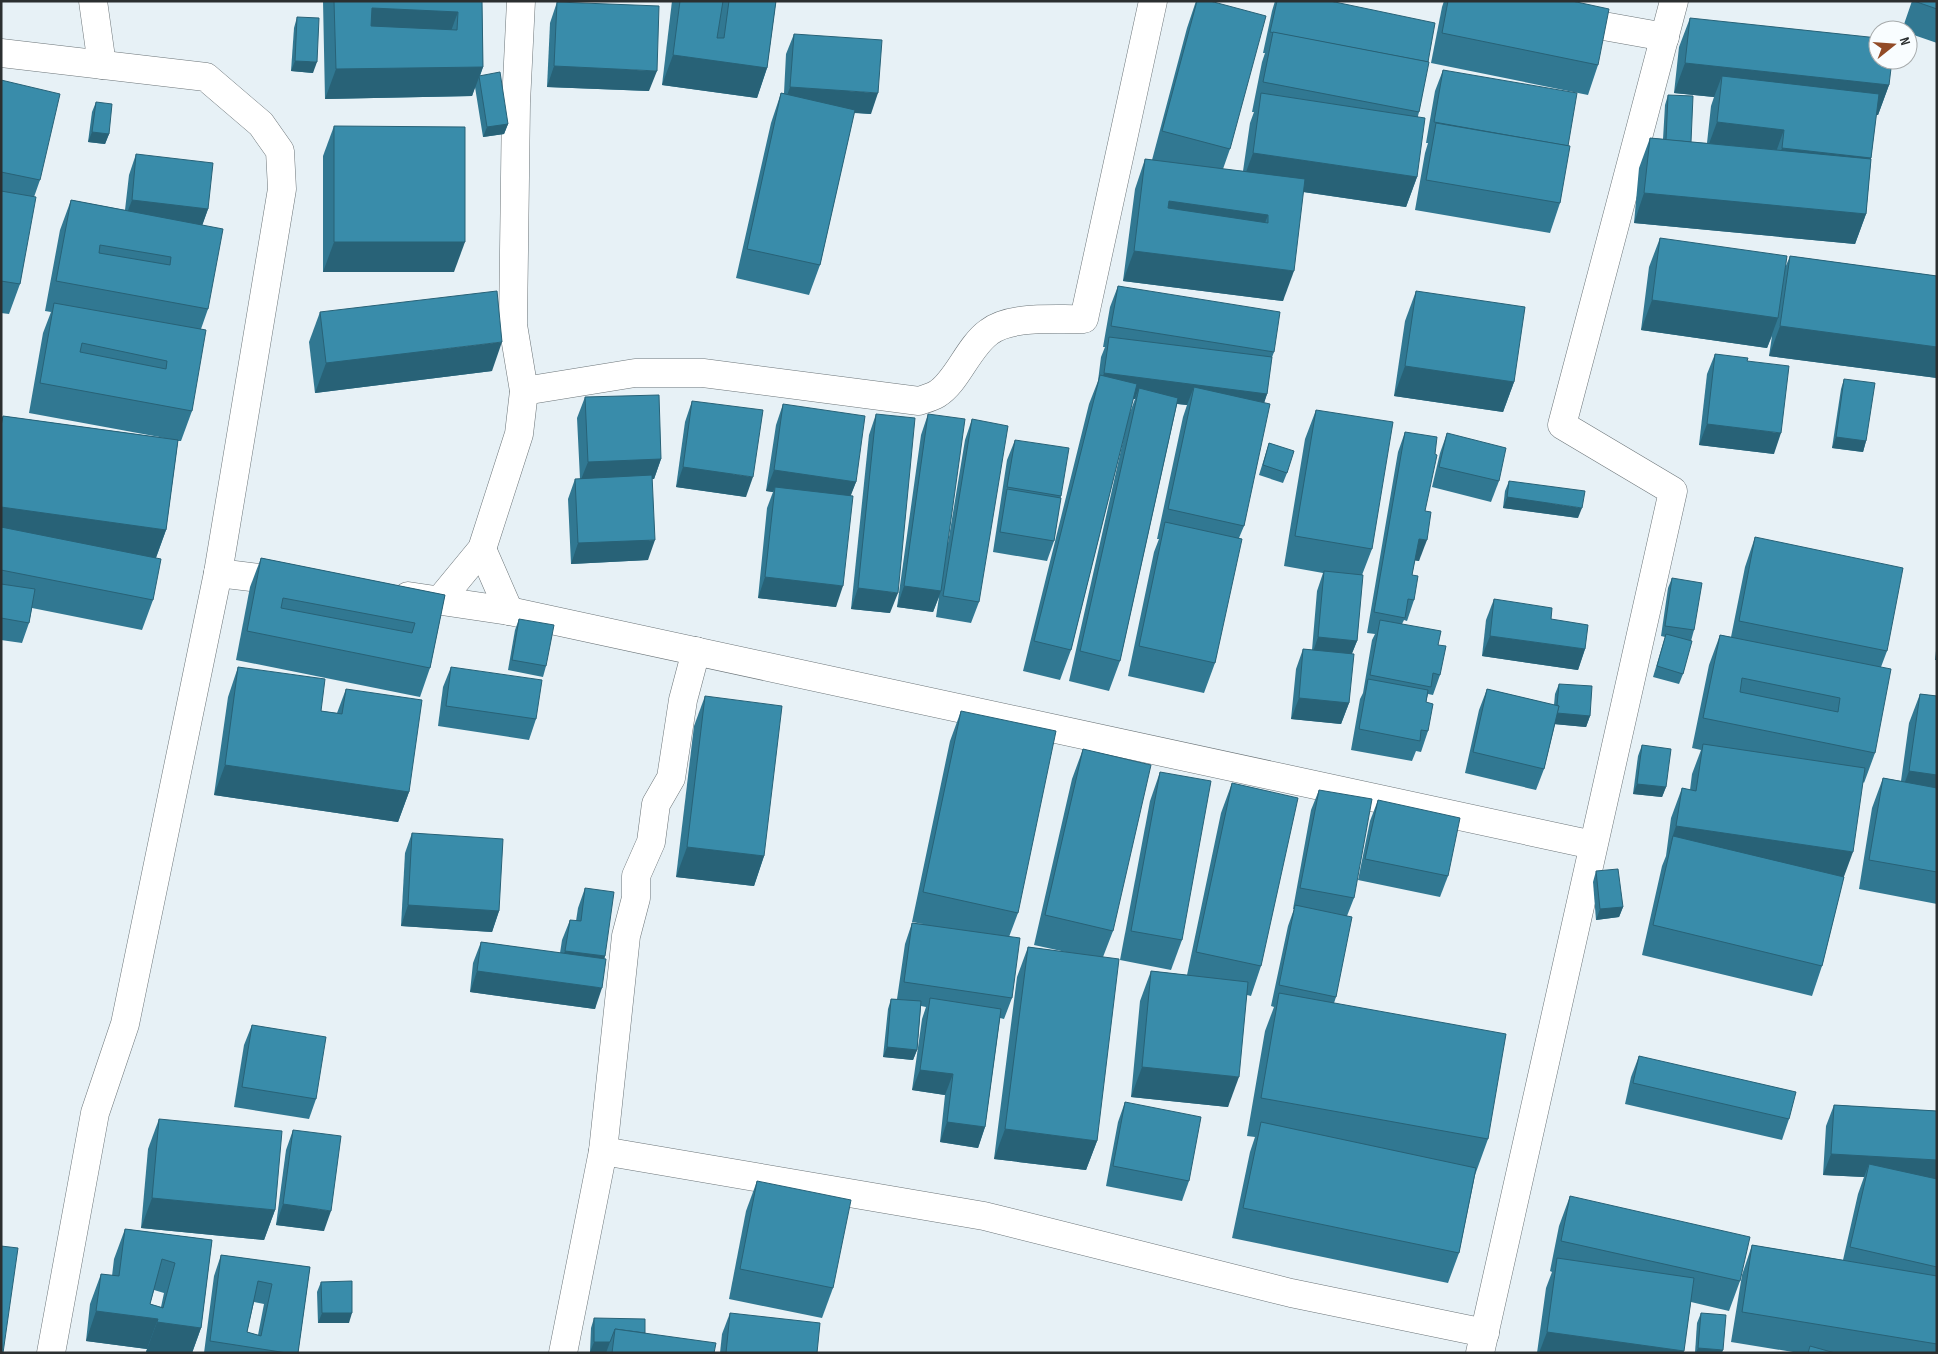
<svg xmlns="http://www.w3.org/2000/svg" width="1938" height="1354" font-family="'Sofia Sans Condensed',sans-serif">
  <rect width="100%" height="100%" fill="#e7f1f6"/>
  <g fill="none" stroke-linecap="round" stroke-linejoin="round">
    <defs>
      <g id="street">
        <path d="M93 1 102 65"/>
        <path d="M1570 20 1665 37"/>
        <path d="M1 53 206 77 261 124 280 151 282 189 218 573 125 1024 95 1113 51 1353"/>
        <path d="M524 391 635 373H703L919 401C925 399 932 397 937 394 957 382 968 347 989 332 1011 315 1057 320 1084 319L1153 1"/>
        <path d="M482 549 509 611"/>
        <path d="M218 573 291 582"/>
        <path d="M408 596 509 611 1593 845"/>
        <path d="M440 600 482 549 519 434 524 391 513 325 516 103 521 1"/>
        <path d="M603 1151 984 1216 1291 1293 1485 1333"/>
        <path d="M563 1353 603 1151 626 936 636 898V876L651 842 656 804 671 778 683 700 696 651"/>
        <path d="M1480 1353 1673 491 1562 425 1674 1"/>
      </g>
    </defs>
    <!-- street casing -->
    <use href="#street" stroke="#6c7579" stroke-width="29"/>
    <!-- street -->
    <use href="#street" stroke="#fff" stroke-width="28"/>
  </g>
  <!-- wall -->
  <g fill="#317892" fill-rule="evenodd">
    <path d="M323 1H482L483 67 480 76 508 124 504 134 483 137 475 87 472 96 325 99Z"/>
    <path d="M672 1H776L767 68 757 98 662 85Z"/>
    <path d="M1196 1 1230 149 1223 169 1243 171 1250 123 1254 112H1252L1262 62 1265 53H1263L1272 11 1275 1H1330L1428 62 1419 112 1418 116 1417 177 1406 207 1303 192 1283 301 1123 281 1135 189 1145 159 1152 160 1187 28Z"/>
    <path d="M1444 1H1572L1598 65 1588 95 1431 63 1442 7Z"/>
    <path d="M1912 1H1937V43L1908 33V30H1902Z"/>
    <path d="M557 2 649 91 547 87 550 23Z"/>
    <path d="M297 17 313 73 291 71 294 28Z"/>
    <path d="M1690 18 1889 85 1878 115H1876L1871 159 1866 214 1855 244 1634 223 1639 168 1650 138 1663 139 1665 105 1668 95 1691 142 1707 143 1711 106 1714 97 1674 93 1679 47Z"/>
    <path d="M794 34 871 114 854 113 820 265 809 295 736 278 771 123 781 93H784L786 54Z"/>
    <path d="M1443 70 1568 146 1560 203 1550 233 1415 210 1425 153 1428 143H1426L1435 91Z"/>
    <path d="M1 80 40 180 34 197 20 284 9 314 1 313Z"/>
    <path d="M96 102 109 134 105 144 88 142 92 112Z"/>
    <path d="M334 126 454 272H323V156Z"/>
    <path d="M136 154 208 209 202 225 208 309 201 329 192 411 181 441H178L166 530 156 558 153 600 142 630 32 608 29 623 22 643 1 640V420L3 416 165 438 29 413 43 333 51 312 45 311 60 230 71 200 125 210 129 175Z"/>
    <path d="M1660 238 1785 268 1790 256 1937 276V378L1769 356 1772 336 1767 348 1641 330 1649 267Z"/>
    <path d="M1118 286 1274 352 1271 360 1267 394 1264 403 1244 526 1239 538 1215 663 1204 693 1128 676 1154 552 1159 539H1157L1183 417 1187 405 1177 404 1120 661 1109 691 1069 681 1125 432 1071 650 1060 680 1023 671 1089 404 1098 381 1101 357 1105 347H1103L1110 307ZM1133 399H1135L1129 415Z"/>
    <path d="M1416 291 1514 382 1503 412 1394 396 1405 321Z"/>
    <path d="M320 312 492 371 315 393 309 342Z"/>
    <path d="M1715 354 1747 361 1774 454 1699 445 1707 374Z"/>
    <path d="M1844 379 1866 441 1863 452 1832 448 1841 389Z"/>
    <path d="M585 397 661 459 654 479H652L648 560 571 564 568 499 575 479H580L577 418Z"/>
    <path d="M692 401 746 497 676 487 685 422Z"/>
    <path d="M783 404 856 482 850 496 836 607 758 598 767 508 773 492 766 491 776 425Z"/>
    <path d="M1316 410 1372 549 1362 575 1357 641 1352 653 1349 703 1341 724 1291 719 1296 669 1303 649 1312 650 1317 591 1323 573 1284 566 1305 439Z"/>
    <path d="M876 414 890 613 851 609 869 435Z"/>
    <path d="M928 414 948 543 965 440 972 419 979 602 971 623 936 617 939 597 933 612 897 607 921 435Z"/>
    <path d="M1405 432 1425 511 1419 561 1415 560 1412 575 1414 600 1407 621 1404 620 1402 624 1438 645 1440 675 1433 695 1428 694 1426 702 1428 731 1421 752 1416 751 1412 761 1351 750 1360 699 1363 693 1372 640 1375 634 1367 633 1398 452Z"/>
    <path d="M1447 433 1499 481 1491 502 1432 487 1440 453Z"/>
    <path d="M1015 440 1061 496 1054 541 1047 561 993 552 1007 460Z"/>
    <path d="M1269 443 1287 473 1283 483 1259 475Z"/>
    <path d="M1509 481 1578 518 1503 508 1505 491Z"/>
    <path d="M1755 537 1887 651 1881 667 1875 753 1864 783 1863 782 1843 880 1822 966 1812 996 1642 955 1662 866 1666 856 1671 818 1682 788 1690 790 1692 774 1701 750 1692 748 1709 665 1720 635 1731 637 1745 567Z"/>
    <path d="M261 558 445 595 430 668 420 697 236 660 250 587Z"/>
    <path d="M1672 578 1694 630 1691 641 1683 674 1679 684 1653 677 1665 637 1661 636 1668 588Z"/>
    <path d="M1494 599 1551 619 1585 649 1578 670 1482 656 1486 620Z"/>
    <path d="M519 619 546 666 543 677 508 670 515 630Z"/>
    <path d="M1937 642V660H1935Z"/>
    <path d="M238 667 321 711 337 713 346 689 409 792 398 822 214 795 228 697Z"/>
    <path d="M451 667 536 719 529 740 438 726 443 687Z"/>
    <path d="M1559 684 1590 716 1586 727 1555 724 1544 769 1536 790 1465 773 1479 710 1487 689 1554 705 1555 694Z"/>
    <path d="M1920 694 1937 696V904L1859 889 1872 808 1883 778 1901 781 1909 723Z"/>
    <path d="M705 696 764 856 754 886 676 877 694 726Z"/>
    <path d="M961 711 1018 913 1009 937 1012 998 1004 1019 1000 1018 985 1127 978 1148 940 1142 945 1095 912 1090 922 1019 926 1007 921 1006 917 1050 913 1060 883 1057 888 1009 891 999H897L905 944 912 923 923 924 912 922 950 741Z"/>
    <path d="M1642 745 1666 787 1662 797 1633 794 1638 756Z"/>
    <path d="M1083 749 1113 931 1103 957 1097 1141 1086 1170 994 1159 1017 977 1028 947 1066 952 1034 945 1072 779Z"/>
    <path d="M1160 772 1182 940 1171 970 1120 960 1150 801Z"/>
    <path d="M1232 783 1261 966 1251 996 1247 995 1228 1107 1131 1097 1140 1001 1151 971 1187 975 1221 813Z"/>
    <path d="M1319 790 1354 898 1347 916 1336 997 1334 1003 1488 1139 1475 1175 1459 1253 1448 1283 1232 1238 1250 1152 1255 1137 1247 1136 1265 1031 1274 1007 1271 1006 1288 926 1294 909H1293L1311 810Z"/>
    <path d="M1378 800 1448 876 1440 897 1358 880 1370 821Z"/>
    <path d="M412 833 499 911 492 932 401 926 405 853Z"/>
    <path d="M1596 871 1623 907 1619 917 1596 920 1593 882Z"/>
    <path d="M585 888 605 956 595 1009 470 992 473 963 481 942 560 953 562 940 570 920 576 921 578 908Z"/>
    <path d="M252 1025 316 1099 309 1119 234 1107 244 1045Z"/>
    <path d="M1639 1056 1789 1119 1782 1140 1625 1104 1631 1077Z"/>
    <path d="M1125 1102 1189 1181 1182 1201 1106 1186 1118 1122Z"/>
    <path d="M1834 1105 1937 1111V1353H1799L1731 1342 1742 1275 1752 1245 1843 1260 1858 1194 1864 1177 1823 1175 1826 1126Z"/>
    <path d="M159 1119 275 1210 264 1240 141 1228 148 1149Z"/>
    <path d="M293 1130 324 1231 276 1225 286 1150Z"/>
    <path d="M757 1181 833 1288 822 1318 729 1299 746 1211Z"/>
    <path d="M1570 1196 1740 1281 1729 1311 1691 1302 1683 1353H1537L1546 1288 1552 1272 1550 1271 1559 1226Z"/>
    <path d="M125 1229 212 1240 201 1328 192 1353H153L146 1352 147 1349 86 1341 90 1304 101 1274 112 1276 114 1259ZM154 1290 164 1293 161 1307 150 1304Z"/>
    <path d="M221 1255 310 1267 298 1353H204L214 1276ZM254 1302 264 1304 258 1335 247 1332Z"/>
    <path d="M321 1282 349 1323H318L317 1292Z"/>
    <path d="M730 1313 817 1353H720L722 1334Z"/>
    <path d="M1701 1313 1722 1353H1695L1697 1323Z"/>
    <path d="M594 1318 645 1333 714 1353 590 1352 591 1328Z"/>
  </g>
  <!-- shaded-wall -->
  <g fill="#286277">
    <path d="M372 8 458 12 447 42 361 38Z"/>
    <path d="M673 55 767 68 757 98 662 85Z"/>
    <path d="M295 61 317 62 313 73 291 71Z"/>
    <path d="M1685 63 1889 85 1878 115 1720 98 1722 76 1714 97 1674 93Z"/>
    <path d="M554 66 657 71 649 91 547 87Z"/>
    <path d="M483 67 472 96 325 99 336 69Z"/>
    <path d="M790 87 878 93 871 114 783 107Z"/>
    <path d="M1717 122 1784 130 1773 160 1706 152Z"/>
    <path d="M508 124 504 134 483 137 487 127Z"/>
    <path d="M92 132 109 134 105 144 88 142Z"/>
    <path d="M1782 148 1871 158 1861 188 1771 178Z"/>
    <path d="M1253 153 1417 177 1406 207 1242 183Z"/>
    <path d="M1644 193 1866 214 1855 244 1634 223Z"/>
    <path d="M132 200 208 209 201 229 124 221Z"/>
    <path d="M1169 201 1268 215 1257 245 1158 231Z"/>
    <path d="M334 242H465L454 272H323Z"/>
    <path d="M1134 251 1294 271 1283 301 1123 281Z"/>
    <path d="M1652 300 1778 318 1767 348 1641 330Z"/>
    <path d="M1780 326 1937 347V378L1769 356Z"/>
    <path d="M502 342 492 371 315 393 326 363Z"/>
    <path d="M1405 366 1514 382 1503 412 1394 396Z"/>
    <path d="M1104 373 1267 394 1260 415 1194 387 1187 405 1136 399 1139 388 1135 399 1096 394Z"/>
    <path d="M1707 424 1781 433 1774 454 1699 445Z"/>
    <path d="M1836 437 1866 441 1863 452 1832 448Z"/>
    <path d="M661 459 654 479 580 482 588 462Z"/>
    <path d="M683 467 753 477 746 497 676 487Z"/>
    <path d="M774 470 856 482 848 503 775 487 773 492 766 491Z"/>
    <path d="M1507 497 1582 508 1578 518 1503 508Z"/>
    <path d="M1 507 166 530 155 560 1 538Z"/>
    <path d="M1419 539 1427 540 1419 561 1411 560Z"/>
    <path d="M655 540 648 560 571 564 578 543Z"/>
    <path d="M765 577 843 586 836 607 758 598Z"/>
    <path d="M904 586 941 591 933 612 897 607Z"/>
    <path d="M858 588 898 593 890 613 851 609Z"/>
    <path d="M1490 636 1585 649 1578 670 1482 656Z"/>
    <path d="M1318 637 1357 641 1349 661 1311 658Z"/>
    <path d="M1299 698 1349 703 1341 724 1291 719Z"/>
    <path d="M1556 713 1590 716 1586 727 1553 724Z"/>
    <path d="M225 765 409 792 398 822 214 795Z"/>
    <path d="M1909 771 1937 775V806L1898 801Z"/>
    <path d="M1637 784 1666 787 1662 797 1633 794Z"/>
    <path d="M1676 826 1853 852 1842 882 1673 836 1666 856Z"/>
    <path d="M687 847 764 856 754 886 676 877Z"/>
    <path d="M408 905 499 911 492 932 401 926Z"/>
    <path d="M1623 907 1619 917 1596 920 1600 909Z"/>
    <path d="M565 951 605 956 598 976 557 971Z"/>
    <path d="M477 971 602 988 595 1009 470 992Z"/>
    <path d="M887 1047 917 1050 913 1060 883 1057Z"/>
    <path d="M1142 1067 1239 1077 1228 1107 1131 1097Z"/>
    <path d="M920 1070 953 1074 945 1095 912 1090Z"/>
    <path d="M947 1122 985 1127 978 1148 940 1142Z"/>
    <path d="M1005 1129 1097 1141 1086 1170 994 1159Z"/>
    <path d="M1831 1154 1937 1160V1180L1869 1164 1864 1177 1823 1175Z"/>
    <path d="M152 1198 275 1210 264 1240 141 1228Z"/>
    <path d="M283 1204 331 1211 324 1231 276 1225Z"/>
    <path d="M96 1311 158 1319 147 1349 86 1341Z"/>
    <path d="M322 1313H352L349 1323H318Z"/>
    <path d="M157 1322 201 1328 192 1353H153L146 1352Z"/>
    <path d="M1547 1332 1684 1351 1683 1353H1539Z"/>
    <path d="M594 1342H610L606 1353 590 1352Z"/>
    <path d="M1698 1348 1723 1350 1722 1353H1696Z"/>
  </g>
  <!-- building -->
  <g fill="#398caa" stroke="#286277" fill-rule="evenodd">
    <path d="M334 1H482L483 67 336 69ZM372 8 458 12 457 30 371 26Z"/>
    <path d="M680 1H723L717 38H724L729 1H776L767 68 673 55Z"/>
    <path d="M1197 1H1210L1266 16 1230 149 1162 131Z"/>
    <path d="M1277 1H1330L1435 23 1428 62 1270 32Z"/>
    <path d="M1448 1H1572L1609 9 1598 65 1442 33Z"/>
    <path d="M1914 1H1937V9Z"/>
    <path d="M557 2 659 6 657 71 554 66Z"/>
    <path d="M297 17 319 18 317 62 295 61Z"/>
    <path d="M1690 18 1878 38V60H1892L1889 85 1685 63Z"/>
    <path d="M1273 32 1429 62 1419 112 1263 82Z"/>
    <path d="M794 34 882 40 878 93 790 87Z"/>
    <path d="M1443 70 1577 93 1568 146 1434 122Z"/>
    <path d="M500 72 508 124 487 127 479 76Z"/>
    <path d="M1722 76 1879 94 1871 158 1782 148 1784 130 1717 122Z"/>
    <path d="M1 80 60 94 40 180 1 172Z"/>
    <path d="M781 93 855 110 820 265 747 249Z"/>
    <path d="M1261 93 1425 118 1417 177 1253 153Z"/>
    <path d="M1668 95 1693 96 1691 142 1666 140Z"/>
    <path d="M96 102 112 104 109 134 92 132Z"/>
    <path d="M1436 123 1570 146 1560 203 1426 180Z"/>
    <path d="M334 126 465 127V242H334Z"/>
    <path d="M1650 138 1871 159 1866 214 1644 193Z"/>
    <path d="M136 154 213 163 208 209 132 200Z"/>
    <path d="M1145 159 1305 179 1294 271 1134 251ZM1169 201 1268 215V223L1168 208Z"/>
    <path d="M1 191 36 197 20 284 1 281Z"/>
    <path d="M71 200 223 229 208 309 56 281ZM100 245 171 257 170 265 99 253Z"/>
    <path d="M1660 238 1787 256 1778 318 1652 300Z"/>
    <path d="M1790 256 1937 276V347L1780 326Z"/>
    <path d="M1118 286 1280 312 1274 352 1111 326Z"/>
    <path d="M497 291 502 342 326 363 320 312Z"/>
    <path d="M1416 291 1525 307 1514 382 1405 366Z"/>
    <path d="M54 303 206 330 192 411 40 383ZM82 343 167 361 166 369 80 352Z"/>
    <path d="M1109 337 1272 357 1267 394 1104 373Z"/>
    <path d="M1715 354 1748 358 1747 361 1789 366 1781 433 1707 424Z"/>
    <path d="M1100 375 1137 384 1071 650 1034 641Z"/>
    <path d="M1844 379 1875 383 1866 441 1836 437Z"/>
    <path d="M1194 387 1270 404 1244 526 1168 509Z"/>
    <path d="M1139 388 1178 398 1120 661 1080 651Z"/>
    <path d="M659 395 661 459 588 462 585 397Z"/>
    <path d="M692 401 763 410 753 477 683 467Z"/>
    <path d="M783 404 865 416 856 482 774 470Z"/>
    <path d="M1316 410 1393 422 1372 549 1295 536Z"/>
    <path d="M876 414 915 418 898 593 858 588Z"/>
    <path d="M928 414 965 419 941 591 904 586Z"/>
    <path d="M3 416 178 440 166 530 1 507V426Z"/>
    <path d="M972 419 1008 426 979 602 943 596Z"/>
    <path d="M1405 432 1437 437 1435 454 1437 455 1425 511 1431 512 1427 540 1419 539 1412 575 1418 576 1414 600 1408 599 1405 618 1374 612Z"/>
    <path d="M1447 433 1506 448 1499 481 1439 467Z"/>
    <path d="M1015 440 1069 448 1061 496 1007 487Z"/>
    <path d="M1269 443 1294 451 1287 473 1263 465Z"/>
    <path d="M652 475 655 540 578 543 575 479Z"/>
    <path d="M1509 481 1585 491 1582 508 1507 497Z"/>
    <path d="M775 487 853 496 843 586 765 577Z"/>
    <path d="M1007 489 1061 498 1054 541 1000 532Z"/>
    <path d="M1165 522 1242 539 1215 663 1139 646Z"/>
    <path d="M1 527 161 559 153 600 1 570Z"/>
    <path d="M1755 537 1903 568 1887 651 1739 621Z"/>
    <path d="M261 558 445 595 430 668 247 631ZM283 598 415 623 412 633 281 608Z"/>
    <path d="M1324 571 1363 575 1357 641 1318 637Z"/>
    <path d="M1672 578 1702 583 1694 630 1665 626Z"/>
    <path d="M1 584 35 589 29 623 1 618Z"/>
    <path d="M1494 599 1552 608 1551 619 1588 625 1585 649 1490 636Z"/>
    <path d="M519 619 554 625 546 666 512 660Z"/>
    <path d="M1380 620 1441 631 1438 645 1446 646 1440 675 1433 673 1431 687 1370 675Z"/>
    <path d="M1666 634 1692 641 1683 674 1657 666Z"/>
    <path d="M1720 635 1891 669 1875 753 1703 718ZM1742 678 1840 698 1838 712 1740 692Z"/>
    <path d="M1303 649 1354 654 1349 703 1299 698Z"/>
    <path d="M238 667 325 679 321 711 342 714 346 689 422 700 409 792 225 765Z"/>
    <path d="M451 667 542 680 536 719 446 706Z"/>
    <path d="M1368 679 1428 690 1426 702 1433 704 1428 731 1421 730 1420 741 1359 729Z"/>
    <path d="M1559 684 1592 686 1590 716 1557 713 1559 706 1557 705Z"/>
    <path d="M1487 689 1559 706 1544 769 1473 752Z"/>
    <path d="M1920 694 1937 696V775L1909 771Z"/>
    <path d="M705 696 782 706 764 856 687 847Z"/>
    <path d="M961 711 1056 731 1018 913 923 892Z"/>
    <path d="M1703 744 1865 768 1853 852 1676 826 1682 788 1696 791Z"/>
    <path d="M1642 745 1671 749 1666 787 1637 784Z"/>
    <path d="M1083 749 1151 765 1113 931 1045 915Z"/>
    <path d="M1160 772 1211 781 1182 940 1131 931Z"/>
    <path d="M1883 778 1937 788V872L1869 860Z"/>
    <path d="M1232 783 1298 798 1261 966 1196 952Z"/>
    <path d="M1319 790 1372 799 1354 898 1300 888Z"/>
    <path d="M1378 800 1460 818 1448 876 1365 859Z"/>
    <path d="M412 833 503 839 499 911 408 905Z"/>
    <path d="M1673 836 1844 877 1822 966 1653 925Z"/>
    <path d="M1618 869 1623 907 1600 909 1596 871Z"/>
    <path d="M585 888 614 892 605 956 565 951 570 920 581 921Z"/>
    <path d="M1295 905 1352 917 1336 997 1279 985Z"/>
    <path d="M912 923 1020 938 1012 998 904 982Z"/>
    <path d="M481 942 606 959 602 988 477 971Z"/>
    <path d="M1028 947 1119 959 1097 1141 1005 1129Z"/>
    <path d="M1151 971 1248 982 1239 1077 1142 1067Z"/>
    <path d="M1279 993 1506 1034 1488 1139 1261 1098Z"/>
    <path d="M930 998 1001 1009 985 1127 947 1122 953 1074 920 1070Z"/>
    <path d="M891 999 921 1001 917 1050 887 1047Z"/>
    <path d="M252 1025 326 1037 316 1099 242 1087Z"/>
    <path d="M1639 1056 1796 1092 1789 1119 1633 1083Z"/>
    <path d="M1125 1102 1201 1117 1189 1181 1113 1166Z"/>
    <path d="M1834 1105 1937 1111V1160L1831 1154Z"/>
    <path d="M159 1119 282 1131 275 1210 152 1198Z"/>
    <path d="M1261 1122 1476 1168 1459 1253 1243 1208Z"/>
    <path d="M293 1130 341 1136 331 1211 283 1204Z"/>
    <path d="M1869 1164 1937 1179V1267L1850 1247Z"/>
    <path d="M757 1181 851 1200 833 1288 740 1269Z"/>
    <path d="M1570 1196 1750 1237 1740 1281 1561 1241Z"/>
    <path d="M125 1229 212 1240 201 1328 157 1322 158 1319 96 1311 101 1274 119 1276ZM162 1259 175 1263 163 1308 150 1304Z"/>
    <path d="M1752 1245 1937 1276V1344L1742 1312Z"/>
    <path d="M1 1246 18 1248 3 1353H1Z"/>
    <path d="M221 1255 310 1267 298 1353H287L210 1341ZM258 1281 272 1284 261 1336 247 1332Z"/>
    <path d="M1557 1258 1694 1278 1684 1351 1547 1332Z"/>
    <path d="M352 1281V1313H322L321 1282Z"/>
    <path d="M730 1313 820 1323 817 1353H726Z"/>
    <path d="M1701 1313 1726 1315 1723 1350 1698 1348Z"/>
    <path d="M594 1318 645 1319V1333L615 1329 610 1342H594Z"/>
    <path d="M615 1329 716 1343 714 1353H612Z"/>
    <path d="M1810 1346 1835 1353H1808Z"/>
  </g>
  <!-- border -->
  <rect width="1938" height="1354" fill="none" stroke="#2b2f30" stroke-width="5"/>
  <!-- north arrow -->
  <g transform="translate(1893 45) rotate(73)"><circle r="24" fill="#f9fdff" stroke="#a7abac"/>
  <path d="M0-4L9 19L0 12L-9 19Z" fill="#924b27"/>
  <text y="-8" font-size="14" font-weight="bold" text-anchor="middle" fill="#2b2f30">N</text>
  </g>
</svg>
